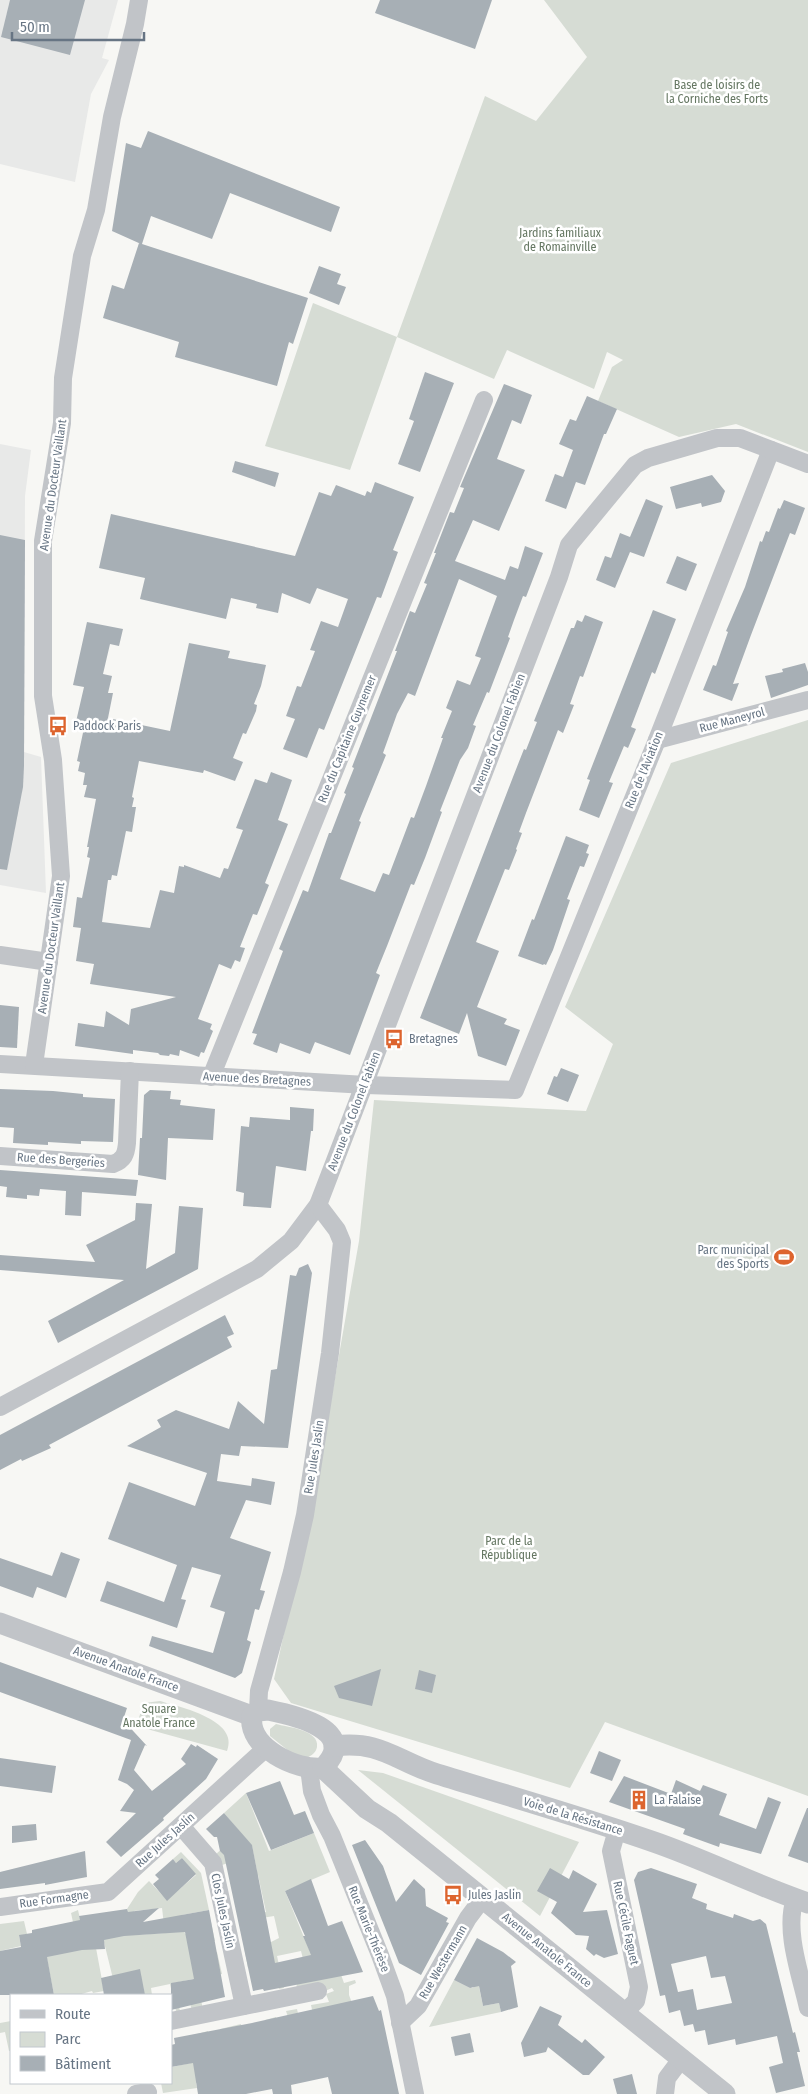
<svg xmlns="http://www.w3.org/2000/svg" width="808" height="2094" font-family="'Fira Sans Condensed',sans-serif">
  <rect width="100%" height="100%" fill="#f7f7f4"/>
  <!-- built -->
  <g fill="#e8e9e8">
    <path d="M0 0H118L102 58 109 60 91 94 75 182 0 164Z"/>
    <path d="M0 444 31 450 25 496 24 752 41 757 46 893 0 885Z"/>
  </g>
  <!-- green -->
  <g fill="#d6dcd4" fill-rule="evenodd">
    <path d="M544 0H808V452L736 424 679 437 598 401 612 367 623 360 607 352 594 389 507 350 494 379 397 337 350 470 265 446 313 303 397 337 485 96 536 121 587 57Z"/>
    <path d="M808 720V1796L605 1722 570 1788 291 1703 274 1679 316 1486 359 1241 374 1100 586 1111 613 1044 565 1007 671 763Z"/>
    <path d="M160 1701C180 1707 240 1720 227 1751L136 1726 144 1703Z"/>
    <path d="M276 1724C287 1727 320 1730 317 1747 316 1753 311 1756 306 1758L295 1756 270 1736V1729Z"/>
    <path d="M358 1770 383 1773 579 1842 540 1916Z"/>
    <path d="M246 1793 269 1851 314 1833 330 1872 285 1891 310 1952 324 1946 326 1949 331 1947 344 1983 355 1980 356 1983 349 1986V1995L352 2003 332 2010 341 2051 360 2047 367 2070 346 2074 341 2054 196 2083 197 2088 163 2093 161 2083H171V2064L172 2067 209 2059 205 2038 198 2039 197 2034 208 2031 213 2058 232 2054 228 2033 220 2034V2029L241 2024 242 2030 235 2032 240 2053 277 2045 273 2024 265 2025V2020L276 2017 281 2044 300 2040 296 2019 289 2020 286 2011 297 2009 304 2040 329 2034 324 2012 313 2014 311 2005 329 2002 326 1994 334 1991 332 1988 325 1991 323 1987 296 1992 297 1982 308 1979 301 1951 277 1956 284 1988 279 1989 273 1963 248 1968 244 1947 271 1942 279 1938 274 1916 242 1921 243 1917 266 1912 258 1875 235 1879 234 1875 257 1871 252 1846 229 1851 231 1862 222 1865 215 1855 240 1832 224 1813Z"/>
    <path d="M181 1852 201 1873 209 1910 182 1915 185 1934 211 1922 215 1941H209L190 1957 217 1952 222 1974 197 1979 203 2010 192 2012 190 2002 198 2000 193 1979 174 1983 180 2011H176L170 1984 151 1988 152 1995 144 1994 117 1995 102 1934H132L127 1909 138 1892 149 1881 167 1900 196 1875 182 1858 176 1863 173 1859ZM162 1908 165 1933 136 1935 134 1911Z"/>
    <path d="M78 1910 81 1923 96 1948 104 1991 93 1993 92 1991 78 1995H54L46 1954 79 1950 71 1913Z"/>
    <path d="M24 1921 27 1934 19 1936 21 1946 0 1951V1924Z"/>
    <path d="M481 1974 479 1987 483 2006 499 2003 501 2012 429 2027 454 1980 470 1988H473Z"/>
    <path d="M11 2021V2051H9L5 2032 0 2033V2023Z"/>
  </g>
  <!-- building -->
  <g fill="#a7afb5" fill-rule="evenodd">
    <path d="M10 0H85L70 55 1 37Z"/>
    <path d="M380 0H492L475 49 375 13Z"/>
    <path d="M148 131 340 207 331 232 230 193 212 239 151 216 142 244 308 298 293 344 289 342 277 386 175 357 179 342 103 318 112 285 124 289 139 243 141 244 112 231 126 143 141 148Z"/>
    <path d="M319 266 341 274 337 284 346 287 339 305 309 293Z"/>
    <path d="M425 372 454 383 420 472 398 464 414 421 409 419Z"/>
    <path d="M504 384 532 395 521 424 512 420 497 459 525 470 499 531 473 520 455 561 505 580 510 566 518 569 525 546 543 553 526 597 523 596 514 620 508 637 510 638 489 693 487 692 473 725 476 726 468 748 460 760 440 811 442 812 425 858 414 885 411 884 387 946 376 973 380 975 350 1055 315 1042 310 1054 280 1043 277 1053 253 1044 257 1034 252 1033 283 951 279 949 303 890 308 892 329 833H331L346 794 344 793 354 768 352 767 397 651H395L410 611 415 613 427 584 424 583 436 553H434L450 512 454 513 464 488 460 487ZM459 579 497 596 475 656 481 658 470 685 457 680 446 708 452 711 441 738H443L426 786 414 818 411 817 389 875 383 873 375 892 340 879 361 822 359 821 386 755 383 753 397 714 408 693 415 696Z"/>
    <path d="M587 396 617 409 606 434H604L585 485 576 482 566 509 545 501 555 474 563 477 573 450 559 444 570 419 576 421Z"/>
    <path d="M235 461 279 473 275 487 232 472Z"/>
    <path d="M712 475 725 491 721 502 702 507 701 503 676 509 670 487Z"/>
    <path d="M375 482 414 497 393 550 398 552 381 598 377 597 324 730 319 728 307 758 283 749 295 719 286 716 297 686 301 687 315 651 310 650 321 621 338 627 348 599 317 588 310 604 282 593 278 613 256 608 257 604 231 598 226 619 140 599 145 578 99 568 111 514 295 556 319 492 331 496 336 485 365 496 367 491 371 493Z"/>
    <path d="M646 499 663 506 644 557 630 552 615 588 596 580 605 556 611 558 620 533 630 537Z"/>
    <path d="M784 500 805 508 795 535 790 533 751 635 733 684 739 683 732 701 703 690 713 665 716 666 728 632 726 631 745 587 760 541 762 542 766 531 769 532 778 508 780 509Z"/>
    <path d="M0 535 25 540 24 766 23 787 7 870 0 869Z"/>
    <path d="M677 556 697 564 686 591 666 583Z"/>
    <path d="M653 610 676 619 655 674 652 672 631 727 636 729 628 748 624 746 609 782 613 783 599 818 579 810 590 780 587 779Z"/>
    <path d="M585 615 603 622 583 677 580 676 570 704 574 705 563 733 558 730 526 813 519 832 522 833 516 849 517 850 509 870 505 869 476 942 499 951 477 1007 507 1019 504 1024 520 1030 506 1066 478 1056 467 1013 459 1034 420 1018 513 777 524 749 526 750 537 722 534 721 571 628H574L577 620 582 622Z"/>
    <path d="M87 622 123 629 119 646 110 644 103 674 112 676 108 693H113L108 718 170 731 189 643 230 651 228 658 266 665 261 686 254 704 257 705 256 711 246 734 243 733 233 758 243 762 235 781 204 770 203 773 139 761 132 797 134 798 132 807H136L132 832 126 831 117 876 112 875 111 880H108L102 922 150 928 160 890 174 893 179 866 184 867V865L220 878 224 868 228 869 243 830 236 828 255 779 267 783 271 772 292 780 278 820 288 824 265 883 269 885 257 915 253 914 240 947 245 948 240 962 235 960 231 969 219 964 198 1019 212 1024 210 1029 213 1031 204 1053 201 1052 199 1057 180 1050 179 1056 170 1054 169 1056 160 1055 158 1053 133 1050V1054L75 1046 78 1023 104 1027 106 1011 129 1025 131 1009 176 997 90 984 94 964 76 961 81 928 73 927 77 897 82 898 90 858 87 857 89 847H87L96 799 84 797 87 785H83L85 773 78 771 80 762 77 761 84 728 75 726 84 687 73 685Z"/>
    <path d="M805 663 808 672V685L771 698 765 676 783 672 782 669Z"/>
    <path d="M566 836 589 845 586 853 589 854 584 867 580 866 567 899 570 900 553 950 546 965 544 964 543 965 518 956 532 919 534 920Z"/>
    <path d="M0 1005 19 1007 17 1048 0 1047Z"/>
    <path d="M561 1068 579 1075 568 1102 547 1094 554 1076 557 1077Z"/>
    <path d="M0 1089 53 1091 83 1094V1097L115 1099 113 1142 81 1141V1144L48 1142V1145L13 1143 14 1128 0 1127Z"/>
    <path d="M150 1090 171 1091 170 1099 181 1100 180 1105 215 1109 213 1140 168 1138 166 1180 138 1175 140 1138H142L144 1095Z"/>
    <path d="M290 1107 314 1109 313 1131H311L306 1171 276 1166 271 1208 243 1206 244 1193 236 1191 241 1126 249 1127 250 1117 290 1120Z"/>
    <path d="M0 1170 138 1180 136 1196 82 1192 81 1216 65 1215 66 1191 40 1189 39 1196 27 1195V1199L6 1197 7 1187 0 1186Z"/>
    <path d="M136 1203 152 1204 146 1269 175 1253 179 1206 203 1208 198 1269 58 1343 48 1321 124 1280 0 1270V1255L95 1262 86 1245 135 1220Z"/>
    <path d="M308 1264 312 1273 288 1448 241 1446 239 1456 221 1454 217 1481 251 1486 252 1478 275 1482 271 1505 246 1500 230 1538 271 1552 260 1590 265 1591 259 1610 255 1609 247 1640 251 1642 242 1673 235 1678 149 1646 152 1636 213 1653 225 1612 210 1607 221 1575 192 1567 181 1599 186 1600 177 1628 100 1601 107 1581 164 1602 177 1565 108 1539 129 1482 195 1506 207 1473 127 1446 161 1427 157 1420 176 1410 229 1429 238 1401 264 1424 271 1370 277 1369 290 1275 296 1276 299 1268Z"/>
    <path d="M225 1315 234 1334 227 1337 232 1347 49 1445 51 1448 22 1461 21 1459 0 1470V1435Z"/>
    <path d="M61 1552 80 1559 66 1598 37 1587 33 1598 0 1586V1558L52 1576Z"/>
    <path d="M0 1662 127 1708 123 1720 147 1746 145 1745 134 1770 152 1791 186 1764 181 1759 191 1744 196 1747 197 1745 218 1759 206 1779 163 1818 164 1820 121 1857 106 1842 136 1813 120 1811 134 1790 127 1784 118 1780 131 1740 0 1692Z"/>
    <path d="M381 1669 372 1706 339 1698 334 1686Z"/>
    <path d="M419 1670 436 1675 432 1693 415 1689Z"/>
    <path d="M599 1751 621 1760 612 1781 590 1773Z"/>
    <path d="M0 1758 56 1766 52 1793 0 1786Z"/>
    <path d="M624 1776 671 1794 676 1780 700 1791 703 1785 727 1794 719 1815 756 1829 768 1797 781 1802 761 1854 720 1843 719 1847 683 1834 685 1829 609 1802Z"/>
    <path d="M280 1781 294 1815 305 1811 314 1833 271 1850 246 1793Z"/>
    <path d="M807 1808H808V1863L788 1856Z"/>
    <path d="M224 1813 252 1845 275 1963 311 1955 303 1936H305L285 1891 311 1879 328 1926 342 1921 363 1972 264 1991 263 1989 253 1991 224 1855 220 1851 217 1837H214L206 1829Z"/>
    <path d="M36 1824 37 1840 12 1843V1826Z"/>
    <path d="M365 1840 383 1866 396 1902 414 1879 425 1889 426 1906 448 1918 446 1922 449 1923 421 1975 399 1963 352 1845Z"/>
    <path d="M85 1851 87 1877 45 1885V1883L0 1889V1872Z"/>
    <path d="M182 1858 196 1874 167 1901 153 1884 159 1879 155 1875 173 1859 176 1863Z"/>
    <path d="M550 1868 569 1879 573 1870 597 1884 583 1912 607 1910 618 1954 604 1958 596 1954 594 1956 586 1949 589 1936 576 1935 551 1913 557 1902 537 1891Z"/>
    <path d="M651 1868 697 1884 692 1898 707 1904 706 1909 733 1918 734 1914 753 1921 760 1919 766 1924 793 2033 795 2032 800 2052H797L805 2086 776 2093 769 2067 783 2063 777 2036 736 2045 735 2039 708 2045 705 2030 695 2032 693 2024 684 2026 680 2010 669 2013 665 1995 660 1996 634 1880 638 1872ZM706 1956 711 1978 725 1976 732 2003 697 2010 693 1989 678 1992 671 1964Z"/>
    <path d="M159 1908 143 1922 209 1910 225 1997 171 2010V1983L194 1979 185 1932 124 1936 104 1940 105 1949 82 1950 47 1957 54 1995H0V1951L21 1947 19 1935 32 1933V1930L80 1920 79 1916 127 1909 128 1912Z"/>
    <path d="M477 1938 503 1952 516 1962 511 1966 518 2007 501 2012 499 2003 483 2006 479 1986 470 1988 454 1980Z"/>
    <path d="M140 1969 145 1995H104L101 1978Z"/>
    <path d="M373 1996 379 2011 381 2010 399 2094H332L328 2077 291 2085 292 2094H273L272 2089 246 2094H198L193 2063 171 2067V2045L175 2044 174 2038 252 2023Z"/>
    <path d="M540 2006 562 2016 558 2025 582 2043 585 2039 605 2057 589 2075H583L548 2047 546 2052 524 2057 521 2043Z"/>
    <path d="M470 2033 474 2052 455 2056 451 2037Z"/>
    <path d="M632 2074 637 2094H617L613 2079Z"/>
  </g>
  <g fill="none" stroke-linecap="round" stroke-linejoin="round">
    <!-- minor -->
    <g stroke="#c1c4c8" stroke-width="18">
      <path d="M657 740 808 700"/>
      <path d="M0 955 49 962"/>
      <path d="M0 1064 366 1085 515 1090 657 740 771 450"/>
      <path d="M34 1065 61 876 53 760 43 696V541L62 423 63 378 82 256 96 210 112 117 135 24 139 0"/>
      <path d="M211 1077 484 400"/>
      <path d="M0 1156 113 1164C124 1160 126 1154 127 1143L130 1071"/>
      <path d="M0 1407 257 1269 291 1241 318 1205 559 577 569 545 635 465 648 458 717 438H740L808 464"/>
      <path d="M258 1711 259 1691 292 1572 305 1515 330 1353 342 1242 337 1230 318 1205"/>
      <path d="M309 1768 312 1791 321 1815 332 1836 380 1955 395 1996 415 2094"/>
      <path d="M181 1826 213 1863 244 2006"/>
      <path d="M617 1830 611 1851 639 1987 636 2001 624 2013"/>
      <path d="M795 1899C784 1931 801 1976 808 2008"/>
      <path d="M0 1907 108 1892 266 1748"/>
      <path d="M171 2021 318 1991"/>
      <path d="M400 2023 418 2006 468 1918 483 1898"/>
      <path d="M136 2094 148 2092"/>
      <path d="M665 2094 667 2078 682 2058"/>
    </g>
    <!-- tertiary -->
    <g stroke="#c1c4c8" stroke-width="21">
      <path d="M0 1623 252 1716"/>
      <path d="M268 1710C293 1715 361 1730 323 1768 296 1771 247 1747 252 1716L258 1711Z"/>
      <path d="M334 1746C381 1740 396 1761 437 1774 509 1796 582 1817 654 1842 706 1860 755 1885 808 1903"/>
      <path d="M323 1768 367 1809 389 1823 725 2094"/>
    </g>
  </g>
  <!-- icons -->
  <defs>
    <symbol id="bus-bare" viewBox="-9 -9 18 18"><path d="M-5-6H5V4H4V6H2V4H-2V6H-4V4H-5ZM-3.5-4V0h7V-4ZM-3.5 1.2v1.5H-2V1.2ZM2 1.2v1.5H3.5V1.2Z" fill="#dd642e" stroke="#fff" stroke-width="2.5" paint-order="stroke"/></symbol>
    <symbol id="stadium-bare" viewBox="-9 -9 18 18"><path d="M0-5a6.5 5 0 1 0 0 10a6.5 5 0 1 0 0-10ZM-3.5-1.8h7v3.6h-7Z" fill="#dd642e" stroke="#fff" stroke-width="2.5" paint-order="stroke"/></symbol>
    <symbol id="building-bare" viewBox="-9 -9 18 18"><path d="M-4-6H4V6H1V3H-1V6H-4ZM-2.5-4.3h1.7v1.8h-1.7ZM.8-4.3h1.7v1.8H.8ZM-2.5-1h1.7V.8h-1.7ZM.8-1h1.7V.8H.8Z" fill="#dd642e" stroke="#fff" stroke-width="2.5" paint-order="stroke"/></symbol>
  </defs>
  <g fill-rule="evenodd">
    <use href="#bus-bare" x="44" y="712" width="28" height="28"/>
    <use href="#bus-bare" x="380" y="1025" width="28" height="28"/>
    <use href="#stadium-bare" x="770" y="1243" width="28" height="28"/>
    <use href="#building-bare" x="625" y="1786" width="28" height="28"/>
    <use href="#bus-bare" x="439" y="1881" width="28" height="28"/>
  </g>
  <g text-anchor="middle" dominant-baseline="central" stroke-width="5" stroke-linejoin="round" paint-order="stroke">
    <!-- park labels -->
    <g font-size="12" fill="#657762" stroke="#fff">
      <text x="717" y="85">Base de loisirs de<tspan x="717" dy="14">la Corniche des Forts</tspan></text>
      <text x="560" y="233">Jardins familiaux<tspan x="560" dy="14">de Romainville</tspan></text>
      <text x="509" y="1541">Parc de la<tspan x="509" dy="14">République</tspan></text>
      <text x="159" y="1709">Square<tspan x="159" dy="14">Anatole France</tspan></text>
    </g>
    <!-- street labels -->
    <g font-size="12" fill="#677584" stroke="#fff">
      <text transform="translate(53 485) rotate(-82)">Avenue du Docteur Vaillant</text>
      <text transform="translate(732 720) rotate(-15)">Rue Maneyrol</text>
      <text transform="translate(499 733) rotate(-69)">Avenue du Colonel Fabien</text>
      <text transform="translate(347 739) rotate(-68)">Rue du Capitaine Guynemer</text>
      <text transform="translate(644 770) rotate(-68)">Rue de l'Aviation</text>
      <text transform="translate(51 948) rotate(-82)">Avenue du Docteur Vaillant</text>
      <text transform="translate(257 1079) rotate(3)">Avenue des Bretagnes</text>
      <text transform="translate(354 1111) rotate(-69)">Avenue du Colonel Fabien</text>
      <text transform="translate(61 1160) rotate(4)">Rue des Bergeries</text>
      <text transform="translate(314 1457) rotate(-81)">Rue Jules Jaslin</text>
      <text transform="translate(126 1669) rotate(20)">Avenue Anatole France</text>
      <text transform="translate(573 1816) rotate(17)">Voie de la Résistance</text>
      <text transform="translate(165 1840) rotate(-42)">Rue Jules Jaslin</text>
      <text transform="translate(54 1899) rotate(-8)">Rue Formagne</text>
      <text transform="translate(223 1911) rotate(78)">Clos Jules Jaslin</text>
      <text transform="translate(626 1923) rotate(78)">Rue Cécile Faguet</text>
      <text transform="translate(369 1929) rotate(68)">Rue Marie-Thérèse</text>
      <text transform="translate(547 1950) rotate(39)">Avenue Anatole France</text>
      <text transform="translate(443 1962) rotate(-60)">Rue Westermann</text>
    </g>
    <!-- poi labels -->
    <g font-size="12" fill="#677584" stroke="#fff" text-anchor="start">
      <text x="73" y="726">Paddock Paris</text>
      <text x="409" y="1039">Bretagnes</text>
      <text x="769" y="1250" text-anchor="end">Parc municipal<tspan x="769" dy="14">des Sports</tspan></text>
      <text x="654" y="1800">La Falaise</text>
      <text x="468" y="1895">Jules Jaslin</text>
    </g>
  </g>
  <!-- legend -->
  <rect x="10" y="1994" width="162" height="90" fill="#ffffff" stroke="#c2c8ce"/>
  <rect x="20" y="2010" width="25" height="8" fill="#c1c4c8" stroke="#c2c8ce"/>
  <text x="55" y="2019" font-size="15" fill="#677584">Route</text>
  <rect x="20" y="2032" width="25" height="15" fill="#d6dcd4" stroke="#c2c8ce"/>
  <text x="55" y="2044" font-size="15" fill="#677584">Parc</text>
  <rect x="20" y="2056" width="25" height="15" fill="#a7afb5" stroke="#c2c8ce"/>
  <text x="55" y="2069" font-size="15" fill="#677584">Bâtiment</text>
  <!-- scale -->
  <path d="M12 32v8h132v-8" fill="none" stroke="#677584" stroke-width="2.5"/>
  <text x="20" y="32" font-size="15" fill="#677584" stroke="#ffffff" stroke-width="4" paint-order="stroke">50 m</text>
</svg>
